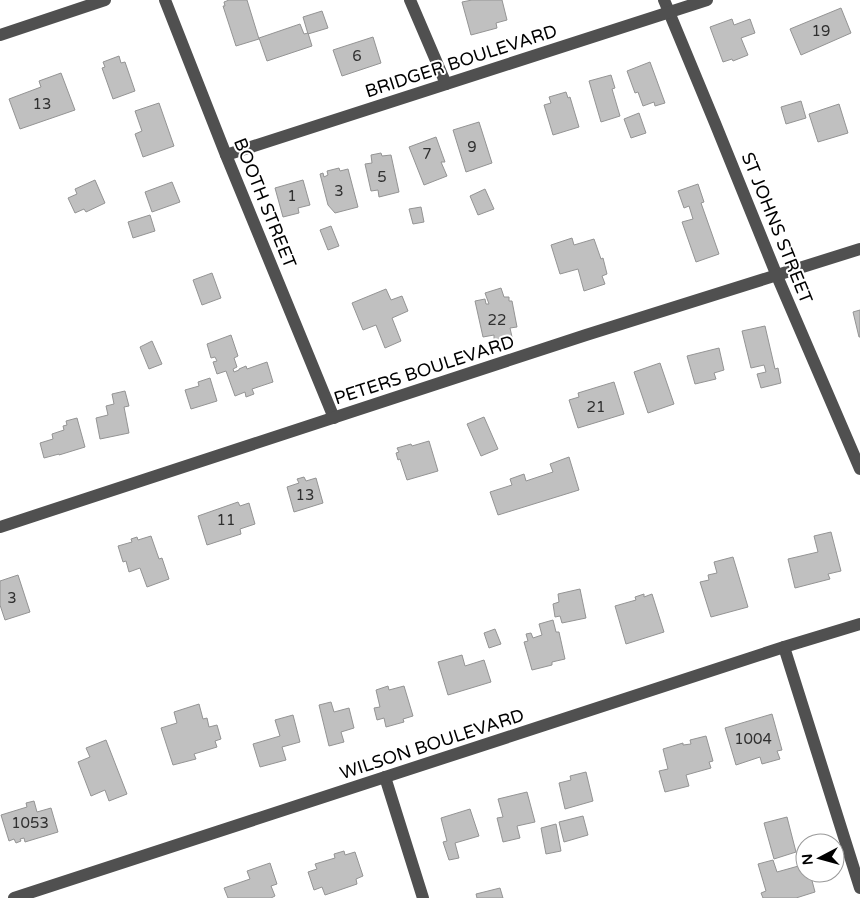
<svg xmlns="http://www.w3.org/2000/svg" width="860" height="898" font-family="'Varela Round',sans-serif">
  <rect width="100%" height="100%" fill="#fff"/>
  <!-- building -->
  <g fill="#c0c0c0" stroke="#949494">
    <path d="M229 0H247L259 39 236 46 223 6H225L224 2Z"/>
    <path d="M472 0H502L507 20 496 23 497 28 471 35 462 2Z"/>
    <path d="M841 8 851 33 801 55 790 29Z"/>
    <path d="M322 11 328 28 308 34 303 17Z"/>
    <path d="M732 19 734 25 750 19 755 33 741 38 748 55 733 61 732 59 723 62 710 27Z"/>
    <path d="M300 24 304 34 308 33 312 46 267 61 259 38Z"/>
    <path d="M373 37 381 63 342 76 333 50Z"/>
    <path d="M119 56 121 63 125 62 135 91 113 99 102 68 105 67 103 62Z"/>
    <path d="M650 62 665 103 655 106 654 102 643 106 638 92 635 93 627 71Z"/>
    <path d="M61 73 75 110 20 129 9 99 41 87 39 81Z"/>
    <path d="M611 75 615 88 612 89 620 116 601 122 589 81Z"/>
    <path d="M566 92 568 98 570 97 579 127 553 135 544 105 551 103 549 97Z"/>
    <path d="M801 101 806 118 786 124 781 107Z"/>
    <path d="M159 103 174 146 143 157 135 134 142 131 135 111Z"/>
    <path d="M839 104 848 133 818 142 809 114Z"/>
    <path d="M639 113 646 133 631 138 624 119Z"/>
    <path d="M479 122 492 163 466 172 453 130Z"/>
    <path d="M436 137 445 162H441L447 176 424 185 409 147Z"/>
    <path d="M381 153 382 156 391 155 399 192 379 197 378 190 371 191 365 164 372 163 371 155Z"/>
    <path d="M339 168 340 171 348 169 358 207 335 213 328 205 320 174 323 173 324 177 328 175 327 171Z"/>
    <path d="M95 180 105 203 86 212 84 209 75 213 68 198 77 194 75 189Z"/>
    <path d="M303 180 310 205 298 208 299 213 283 217 275 188Z"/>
    <path d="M172 182 180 202 152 212 145 192Z"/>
    <path d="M698 184 704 202 701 203 719 254 696 262 682 222 693 219 689 206 684 208 678 191Z"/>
    <path d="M485 189 494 209 478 215 470 196Z"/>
    <path d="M421 207 424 222 413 224 409 209Z"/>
    <path d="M150 215 155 231 133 238 128 222Z"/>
    <path d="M331 226 339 246 328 250 320 230Z"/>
    <path d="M572 238 574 245 594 239 601 259 603 258 607 274 602 276 605 284 584 291 578 269 560 274 551 245Z"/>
    <path d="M212 273 221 298 202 305 193 280Z"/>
    <path d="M501 288 504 297H509V301H512L517 327 510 328 512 337 494 340V335L483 337 475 301 485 299 486 304H489L485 293Z"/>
    <path d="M386 289 391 300 402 296 408 311 392 318 401 341 385 348 376 325 363 330 352 303Z"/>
    <path d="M860 310V337H859L853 312Z"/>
    <path d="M765 326 775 369 778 368 781 383 761 388 757 374 766 372 764 365 751 368 742 331Z"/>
    <path d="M231 335 238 356 234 358 237 367 233 369 234 372 239 370V369L246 366 247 369 267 362 273 382 252 389 254 394 246 397 245 392 235 396 226 371 217 374 213 362 217 361 215 357 211 358 207 344Z"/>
    <path d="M152 341 162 364 149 369 140 347Z"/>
    <path d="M719 348 724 370 714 373 716 379 695 384 687 356Z"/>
    <path d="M660 363 674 404 648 413 634 372Z"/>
    <path d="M210 378 217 401 191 409 185 390 199 386 198 382Z"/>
    <path d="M614 382 624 414 578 428 569 400 579 397 578 393Z"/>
    <path d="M125 391 129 406 124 407 129 433 100 439 96 418 108 415 106 406 114 404 112 394Z"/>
    <path d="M484 417 498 449 481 456 467 424Z"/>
    <path d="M77 418 85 447 59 455V454L44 458 40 443 53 439 52 434 64 430 63 426 67 425 66 421Z"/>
    <path d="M429 441 438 471 407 480 400 459 398 460 396 453 399 452 397 448 411 444 412 446Z"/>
    <path d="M569 457 579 490 498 515 490 492 512 485 510 479 524 474 526 481 553 472 550 464Z"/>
    <path d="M304 477 306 481 316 478 323 503 294 512 287 487 299 483 297 479Z"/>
    <path d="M238 502 240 506 249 503 255 524 240 529 241 534 207 545 198 516Z"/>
    <path d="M831 532 841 571 828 574 830 579 795 588 788 559 818 552 814 536Z"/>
    <path d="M151 536 159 559 162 558 169 579 147 587 140 568 129 572 126 561 123 562 118 546 132 542 131 539 137 537 138 540Z"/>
    <path d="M733 557 748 607 711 617 700 582 709 580 708 575 717 573 714 562Z"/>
    <path d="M18 575 30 612 5 620 0 605V581Z"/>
    <path d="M580 589 586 618 562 623 560 616 555 617 553 604 559 602 558 594Z"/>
    <path d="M644 594V597L652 594 664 632 626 644 615 606 636 600 635 597Z"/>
    <path d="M553 620 556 632H559L565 659 552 662V665L532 670 524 642 528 641 526 634 531 633 533 638 542 635 539 624Z"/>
    <path d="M495 629 501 644 489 648 484 633Z"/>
    <path d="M462 655 465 666 484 660 491 682 448 695 438 662Z"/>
    <path d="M388 686 389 690 404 686 413 716 403 719 404 722 386 727 384 718 377 720 374 708 380 707 376 690Z"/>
    <path d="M331 702 334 712 349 708 354 728 341 732 344 742 329 746 319 705Z"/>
    <path d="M199 704 203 719 207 718 209 727 217 725 221 739 215 741 217 747 194 754 196 759 173 765 161 728 177 723 174 712Z"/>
    <path d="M772 714 782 750 777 751 780 759 762 764 760 757 736 765 725 728Z"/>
    <path d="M293 715 300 742 282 747 286 760 260 767 253 744 280 736 275 720Z"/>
    <path d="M706 736 713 761 709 762 711 768 686 775 689 786 665 792 659 771 668 769 663 749 683 743V745L691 744 690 740Z"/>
    <path d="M106 740 127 794 109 801 105 790 91 796 78 762 90 757 86 748Z"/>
    <path d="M586 772 593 801 565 809 559 783 571 780 570 776Z"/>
    <path d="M527 792 535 822 517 826 520 838 503 842 497 818 503 817 498 799Z"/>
    <path d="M34 801 37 812 51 808 58 832 25 842 24 838 20 839 21 841 16 843 14 839 9 841 1 815 27 807 26 803Z"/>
    <path d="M470 809 479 836 455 843 459 858 449 860 443 842 447 841 441 818Z"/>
    <path d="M583 816 588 835 564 842 559 822Z"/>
    <path d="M787 817 796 852 774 859 764 823Z"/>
    <path d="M556 824 561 851 546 854 541 828Z"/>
    <path d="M344 851 345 855 355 852 363 876 356 879 357 884 325 895 322 887 314 890 308 872 317 869 315 864 335 858 334 854Z"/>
    <path d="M773 860 777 872 802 865 803 871 805 870V873H810L815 892 796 898H763L761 893 766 891 758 864Z"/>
    <path d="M270 863 277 884 271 886 275 896 271 898H228L224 888 250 879 247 871Z"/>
    <path d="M500 888 503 898H477L476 894Z"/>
  </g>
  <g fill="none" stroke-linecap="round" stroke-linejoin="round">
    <!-- minor -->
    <g stroke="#505050" stroke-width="12">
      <path d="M165 0 226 155 334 418"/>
      <path d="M410 0 446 84"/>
      <path d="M664 0 715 123 777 276 860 469"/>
      <path d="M0 35 105 0"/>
      <path d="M226 155 707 0"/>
      <path d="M0 527 586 335 860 249"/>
      <path d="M784 647 860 888"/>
      <path d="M385 777 423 898"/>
      <path d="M14 898 784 647 860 624"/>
    </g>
  </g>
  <g text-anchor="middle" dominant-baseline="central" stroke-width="4" stroke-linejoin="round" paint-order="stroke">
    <!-- number labels -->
    <g font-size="15" fill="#303030">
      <text x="821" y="31">19</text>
      <text x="357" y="56">6</text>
      <text x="42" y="104">13</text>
      <text x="472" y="147">9</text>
      <text x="427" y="154">7</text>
      <text x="382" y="177">5</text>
      <text x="339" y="191">3</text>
      <text x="292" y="196">1</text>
      <text x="497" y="320">22</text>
      <text x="596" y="407">21</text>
      <text x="305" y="495">13</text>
      <text x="226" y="520">11</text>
      <text x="12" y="598">3</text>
      <text x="753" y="739">1004</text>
      <text x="30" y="823">1053</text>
    </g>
    <!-- street labels -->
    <g font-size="18" fill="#000" stroke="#fff">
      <text transform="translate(461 61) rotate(-18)">BRIDGER BOULEVARD</text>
      <text transform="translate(265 203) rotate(68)">BOOTH STREET</text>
      <text transform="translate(777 228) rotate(68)">ST JOHNS STREET</text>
      <text transform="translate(424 370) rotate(-18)">PETERS BOULEVARD</text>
      <text transform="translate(432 744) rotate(-18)">WILSON BOULEVARD</text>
    </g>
  </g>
  <!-- north arrow -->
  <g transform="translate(820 858) rotate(264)"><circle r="24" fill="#ffffff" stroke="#999999"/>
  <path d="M0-4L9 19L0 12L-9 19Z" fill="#000000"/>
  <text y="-8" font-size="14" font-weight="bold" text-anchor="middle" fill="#000000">N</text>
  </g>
</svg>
